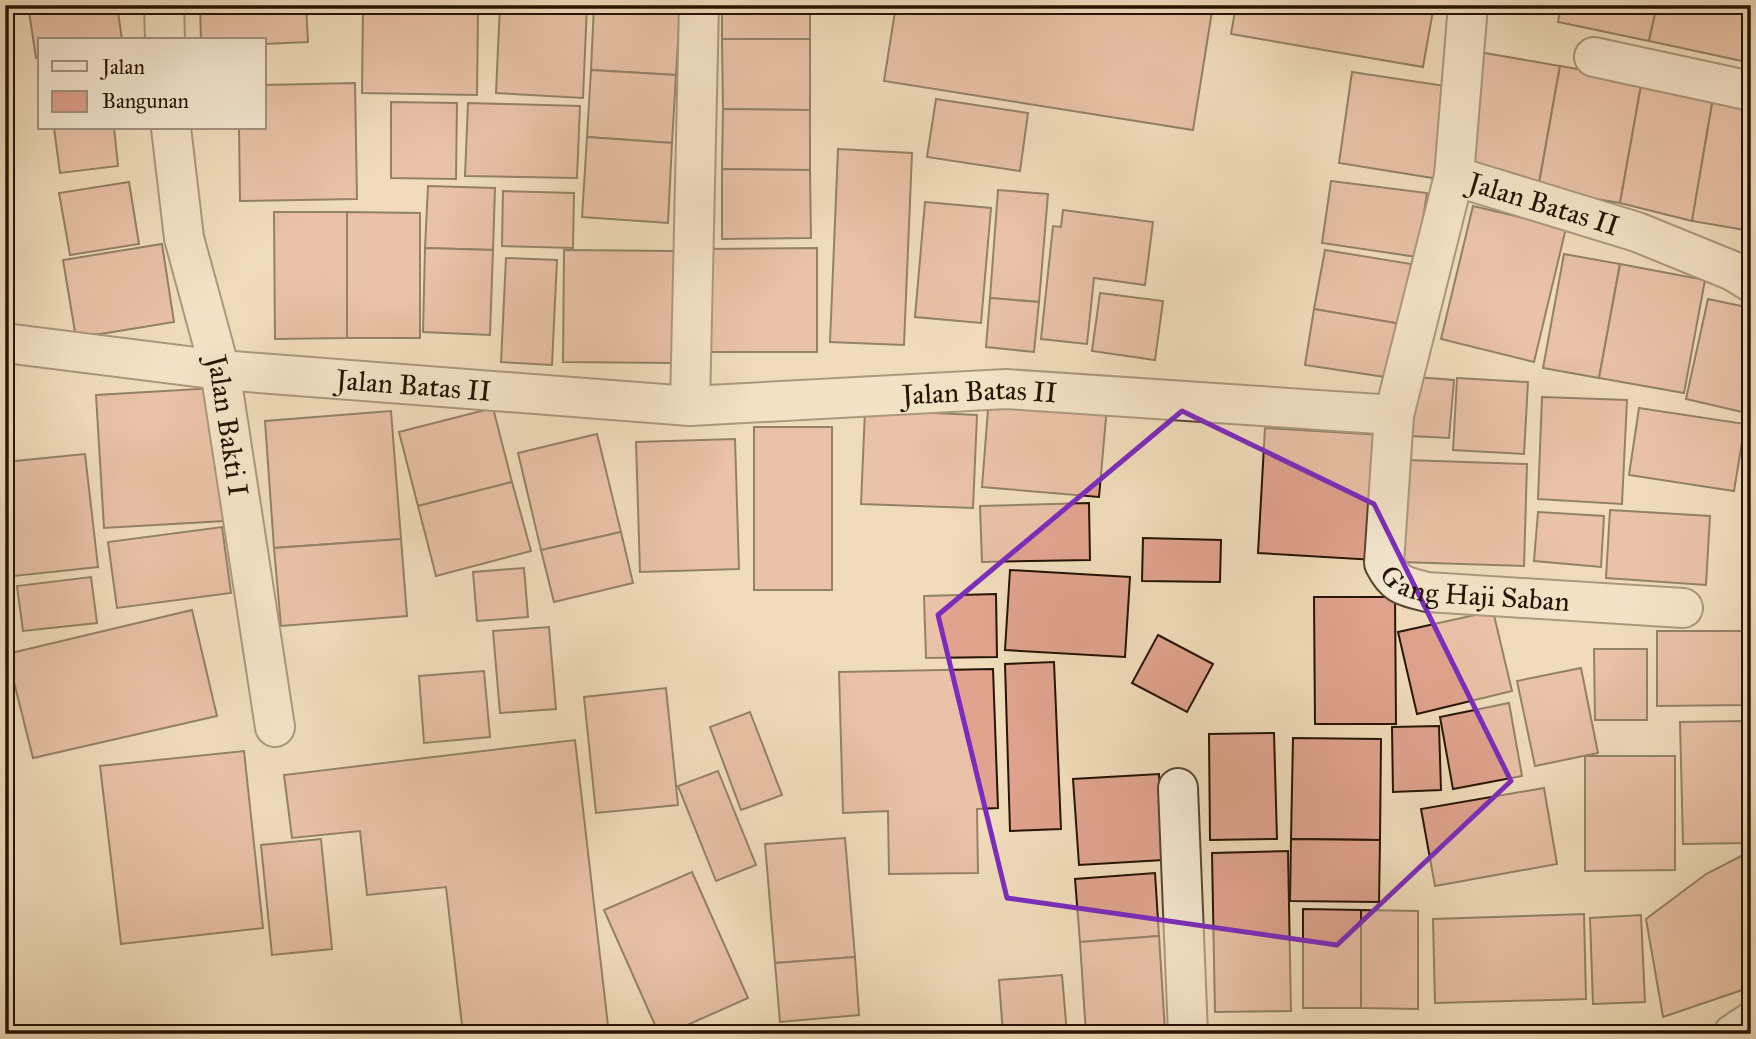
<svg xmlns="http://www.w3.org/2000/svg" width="1756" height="1039" font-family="'IM FELL Great Primer',serif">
  <rect width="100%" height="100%" fill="#f0dcbb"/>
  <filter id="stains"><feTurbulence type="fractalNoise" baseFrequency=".00286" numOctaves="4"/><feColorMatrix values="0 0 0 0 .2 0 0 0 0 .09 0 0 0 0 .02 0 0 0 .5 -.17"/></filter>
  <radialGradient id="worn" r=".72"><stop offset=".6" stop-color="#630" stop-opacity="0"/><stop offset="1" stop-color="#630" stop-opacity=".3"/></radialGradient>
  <!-- building -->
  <g fill="#e0a38e" stroke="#251403" stroke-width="2">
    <path d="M28 5H117L122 40H40V57L36 58Z"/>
    <path d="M200 5H306L308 42 264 44V40H201Z"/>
    <path d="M500 5H587L583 98 496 93Z"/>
    <path d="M594 5 680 10 676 75 591 70Z"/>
    <path d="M598 5H680V10Z"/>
    <rect x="722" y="5" width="88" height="34"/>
    <path d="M896 5H1213L1193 130 884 81Z"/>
    <path d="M1236 5H1434L1423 67 1231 34Z"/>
    <path d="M1561 5H1657L1649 41 1558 22Z"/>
    <path d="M1657 5H1751V63L1649 41Z"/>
    <path d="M363 7 478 9 477 95 362 93Z"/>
    <path d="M722 39H810V110L723 109Z"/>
    <path d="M1479 52 1560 66 1538 189 1458 175Z"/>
    <path d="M1560 66 1642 80 1620 203 1538 189Z"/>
    <path d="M591 70 676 75 672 143 587 137Z"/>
    <path d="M1352 72 1452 87 1439 179 1339 163Z"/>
    <path d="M1642 80 1713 98 1692 221 1620 203Z"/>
    <path d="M355 83 357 199 240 201 239 128H264V85Z"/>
    <path d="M1713 98 1751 104V231L1692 221Z"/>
    <path d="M936 99 1028 113 1020 171 927 157Z"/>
    <path d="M391 102 457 103 456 179 391 178Z"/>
    <path d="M468 103 580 106 577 178 465 176Z"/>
    <path d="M723 109 810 110V170L722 169Z"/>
    <path d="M54 128H114L118 166 60 173Z"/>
    <path d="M587 137 672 143 668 223 582 217Z"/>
    <path d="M838 149 912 153 904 345 830 342Z"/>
    <path d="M722 169 810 170 811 238 722 239Z"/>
    <path d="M1331 181 1427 193 1417 257 1322 243Z"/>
    <path d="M129 182 139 244 70 255 59 193Z"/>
    <path d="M428 186 495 188 493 250 425 248Z"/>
    <path d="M998 190 1048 194 1039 302 990 298Z"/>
    <path d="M503 191 574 193 573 248 502 246Z"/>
    <path d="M925 202 991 208 981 323 915 317Z"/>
    <path d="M1473 206 1566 228 1534 362 1441 339Z"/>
    <path d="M1063 210 1153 222 1145 285 1094 278 1087 344 1041 339 1053 226 1061 227Z"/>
    <path d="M274 212H347V338L275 339Z"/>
    <path d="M347 212 420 213V338H347Z"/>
    <path d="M162 244 174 322 76 338 63 260Z"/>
    <path d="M425 248 493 250 490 335 423 332Z"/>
    <path d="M817 248V352H701L700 249Z"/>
    <path d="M564 250 674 251 673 363 563 362Z"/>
    <path d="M1325 250 1411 264 1401 324 1314 309Z"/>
    <path d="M1564 254 1620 264 1599 378 1543 368Z"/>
    <path d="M506 258 557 260 552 365 501 362Z"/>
    <path d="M1620 264 1705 280 1684 393 1599 378Z"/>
    <path d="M1100 293 1163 301 1155 360 1092 351Z"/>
    <path d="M990 298 1039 302 1034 352 986 347Z"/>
    <path d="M1708 299 1751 308V414L1686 399Z"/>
    <path d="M1314 309 1401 324 1392 378 1305 365Z"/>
    <path d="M1416 377 1454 380 1449 438 1412 436Z"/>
    <path d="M1457 378 1528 382 1524 454 1453 450Z"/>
    <path d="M216 388 224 521 104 528 96 395Z"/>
    <path d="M989 397 1107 406 1099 497 982 487Z"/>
    <path d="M1542 397 1627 400 1622 504 1538 499Z"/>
    <path d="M493 408 512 482 418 506 399 432Z"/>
    <path d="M1639 408 1745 424 1734 491 1629 475Z"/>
    <path d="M865 410 977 415 973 508 861 504Z"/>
    <path d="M391 411 401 539 274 548 265 421Z"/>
    <rect x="754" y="427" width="78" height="163"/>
    <path d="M1265 428 1383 435 1375 560 1258 553Z"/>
    <path d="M597 434 621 532 541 550 518 453Z"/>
    <path d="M735 439 739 569 640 572 636 442Z"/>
    <path d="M85 454 98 567 14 576 5 495V462Z"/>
    <path d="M1405 460 1527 464 1524 566 1401 562Z"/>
    <path d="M1751 464V498L1743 497Z"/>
    <path d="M512 482 531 551 436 576 418 506Z"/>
    <path d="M1089 503 1090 560 982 562 980 506Z"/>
    <path d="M1610 510 1710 516 1706 585 1606 578Z"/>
    <path d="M1538 512 1604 516 1601 567 1534 561Z"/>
    <path d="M222 527 231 593 117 608 108 542Z"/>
    <path d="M621 532 633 583 554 602 541 550Z"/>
    <path d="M1143 538 1221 540 1220 582 1142 581Z"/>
    <path d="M401 539 407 616 281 626 274 548Z"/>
    <path d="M524 568 528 617 477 621 473 572Z"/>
    <path d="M1010 570 1130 577 1125 657 1005 650Z"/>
    <path d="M91 577 97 623 23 631 17 586Z"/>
    <path d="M996 594 997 657 926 658 924 596Z"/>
    <path d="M1314 597H1395L1396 724H1315Z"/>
    <path d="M192 610 217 716 33 758 7 654Z"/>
    <path d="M1493 611 1512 691 1417 714 1398 632Z"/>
    <path d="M549 627 556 709 500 713 493 631Z"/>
    <path d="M1657 631H1746V705L1657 706Z"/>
    <path d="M1158 635 1213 664 1187 712 1132 683Z"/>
    <path d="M1594 649H1647V720H1595Z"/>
    <path d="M1054 662 1061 829 1010 831 1005 664Z"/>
    <path d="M1581 668 1598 753 1535 766 1517 681Z"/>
    <path d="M993 669 998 808 977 809 978 873 889 874 888 811 843 813 839 672Z"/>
    <path d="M484 671 490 737 424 743 419 676Z"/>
    <path d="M666 688 678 805 596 813 584 697Z"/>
    <path d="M1509 703 1522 776 1453 789 1440 717Z"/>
    <path d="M750 712 782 795 741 810 710 727Z"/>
    <path d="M1745 721 1747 843 1683 844 1680 722Z"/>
    <path d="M1439 726 1441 790 1393 792 1392 727Z"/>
    <path d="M1274 733 1277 839 1210 840 1209 734Z"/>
    <path d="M1293 738 1381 739 1380 840 1291 839Z"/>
    <path d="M575 740 609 1034H463L446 887 367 895 360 831 292 838 284 775Z"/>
    <path d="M244 751 263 928 121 944 100 766Z"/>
    <path d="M1585 756H1675V870L1585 871Z"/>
    <path d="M718 771 756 865 716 881 678 786Z"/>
    <path d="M1159 774 1163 860 1079 865 1073 779Z"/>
    <path d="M1544 788 1557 864 1435 886 1421 809Z"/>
    <path d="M845 838 855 957 775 963 765 844Z"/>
    <path d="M321 839 332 949 272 955 261 845Z"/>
    <path d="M1291 839 1380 840 1379 902 1290 901Z"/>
    <path d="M1288 851 1291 1011 1215 1012 1212 853Z"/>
    <path d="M1751 851V987L1663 1017 1646 919 1706 874Z"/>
    <path d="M692 872 748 998 667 1034H659L604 910Z"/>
    <path d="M1155 873 1159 936 1080 942 1075 879Z"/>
    <path d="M5 902 14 950 5 952Z"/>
    <path d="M1303 909 1361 910V1008H1303Z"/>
    <path d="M1361 910 1418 911V1009L1361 1008Z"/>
    <path d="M1584 914 1586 999 1435 1003 1433 919Z"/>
    <path d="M1641 915 1645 1002 1593 1004 1590 918Z"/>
    <path d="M1159 936 1165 1031 1123 1034H1086L1080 942Z"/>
    <path d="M855 957 859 1015 780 1022 775 963Z"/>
    <path d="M1062 975 1067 1034H1003L999 980Z"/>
  </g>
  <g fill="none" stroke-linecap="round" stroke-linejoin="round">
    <defs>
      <g id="minor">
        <path d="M164 5 165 40"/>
        <path d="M1594 57 1751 91"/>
        <path id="s1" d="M171 128 184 238 220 370 275 727"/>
        <path d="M1454 176 1468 5"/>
        <path id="s2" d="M5 343 220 370 690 406 1006 389 1394 415 1454 176 1637 232 1733 271 1751 282"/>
        <path d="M690 406 699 5"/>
        <path id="s3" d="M1394 415 1384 563C1395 585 1403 586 1427 592L1683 608"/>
        <path d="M1178 788 1188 1034"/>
        <path d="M1733 1034 1751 1022"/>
      </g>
    </defs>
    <!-- minor casing -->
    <use href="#minor" stroke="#584631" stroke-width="42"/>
    <!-- minor -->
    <use href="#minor" stroke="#f5e8d3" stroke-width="38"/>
  </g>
  <!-- marked area -->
  <path d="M0 0H1756V1039H0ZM1182 411 1374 504 1511 781 1337 945 1007 898 938 615Z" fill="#f0dcbb" fill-opacity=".55" fill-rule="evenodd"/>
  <path fill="none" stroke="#7b2cbf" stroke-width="5" stroke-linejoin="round" d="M1182 411 1374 504 1511 781 1337 945 1007 898 938 615Z"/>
  <g text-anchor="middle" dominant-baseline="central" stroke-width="5" stroke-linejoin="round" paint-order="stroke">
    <!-- street labels -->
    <g font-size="28" fill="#251403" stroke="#f5e8d3">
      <text stroke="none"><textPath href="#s2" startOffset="1734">Jalan Batas II</textPath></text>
      <text stroke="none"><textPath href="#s2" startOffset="411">Jalan Batas II</textPath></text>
      <text stroke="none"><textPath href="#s2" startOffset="978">Jalan Batas II</textPath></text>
      <text stroke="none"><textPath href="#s1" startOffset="304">Jalan Bakti I</textPath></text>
      <text stroke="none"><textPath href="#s3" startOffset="250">Gang Haji Saban</textPath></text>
    </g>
  </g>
  <!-- margin -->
  <rect width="1756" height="1039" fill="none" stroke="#f0dcbb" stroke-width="28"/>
  <rect x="7" y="7" width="1742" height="1025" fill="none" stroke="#251403" stroke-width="3.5"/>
  <rect x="14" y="14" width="1728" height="1011" fill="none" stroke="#251403" stroke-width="2"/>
  <!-- legend -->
  <rect x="38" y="38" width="228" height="91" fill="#f5e8d3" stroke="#a29380" stroke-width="2"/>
  <rect x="52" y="61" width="35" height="10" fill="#f5e8d3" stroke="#a29380" stroke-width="2"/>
  <text x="102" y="74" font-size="21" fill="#251403">Jalan</text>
  <rect x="52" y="91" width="35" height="21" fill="#e0a38e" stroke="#a29380" stroke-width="2"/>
  <text x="102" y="108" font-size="21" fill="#251403">Bangunan</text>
  <rect width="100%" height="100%" filter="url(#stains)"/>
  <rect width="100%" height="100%" fill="url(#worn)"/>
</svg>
